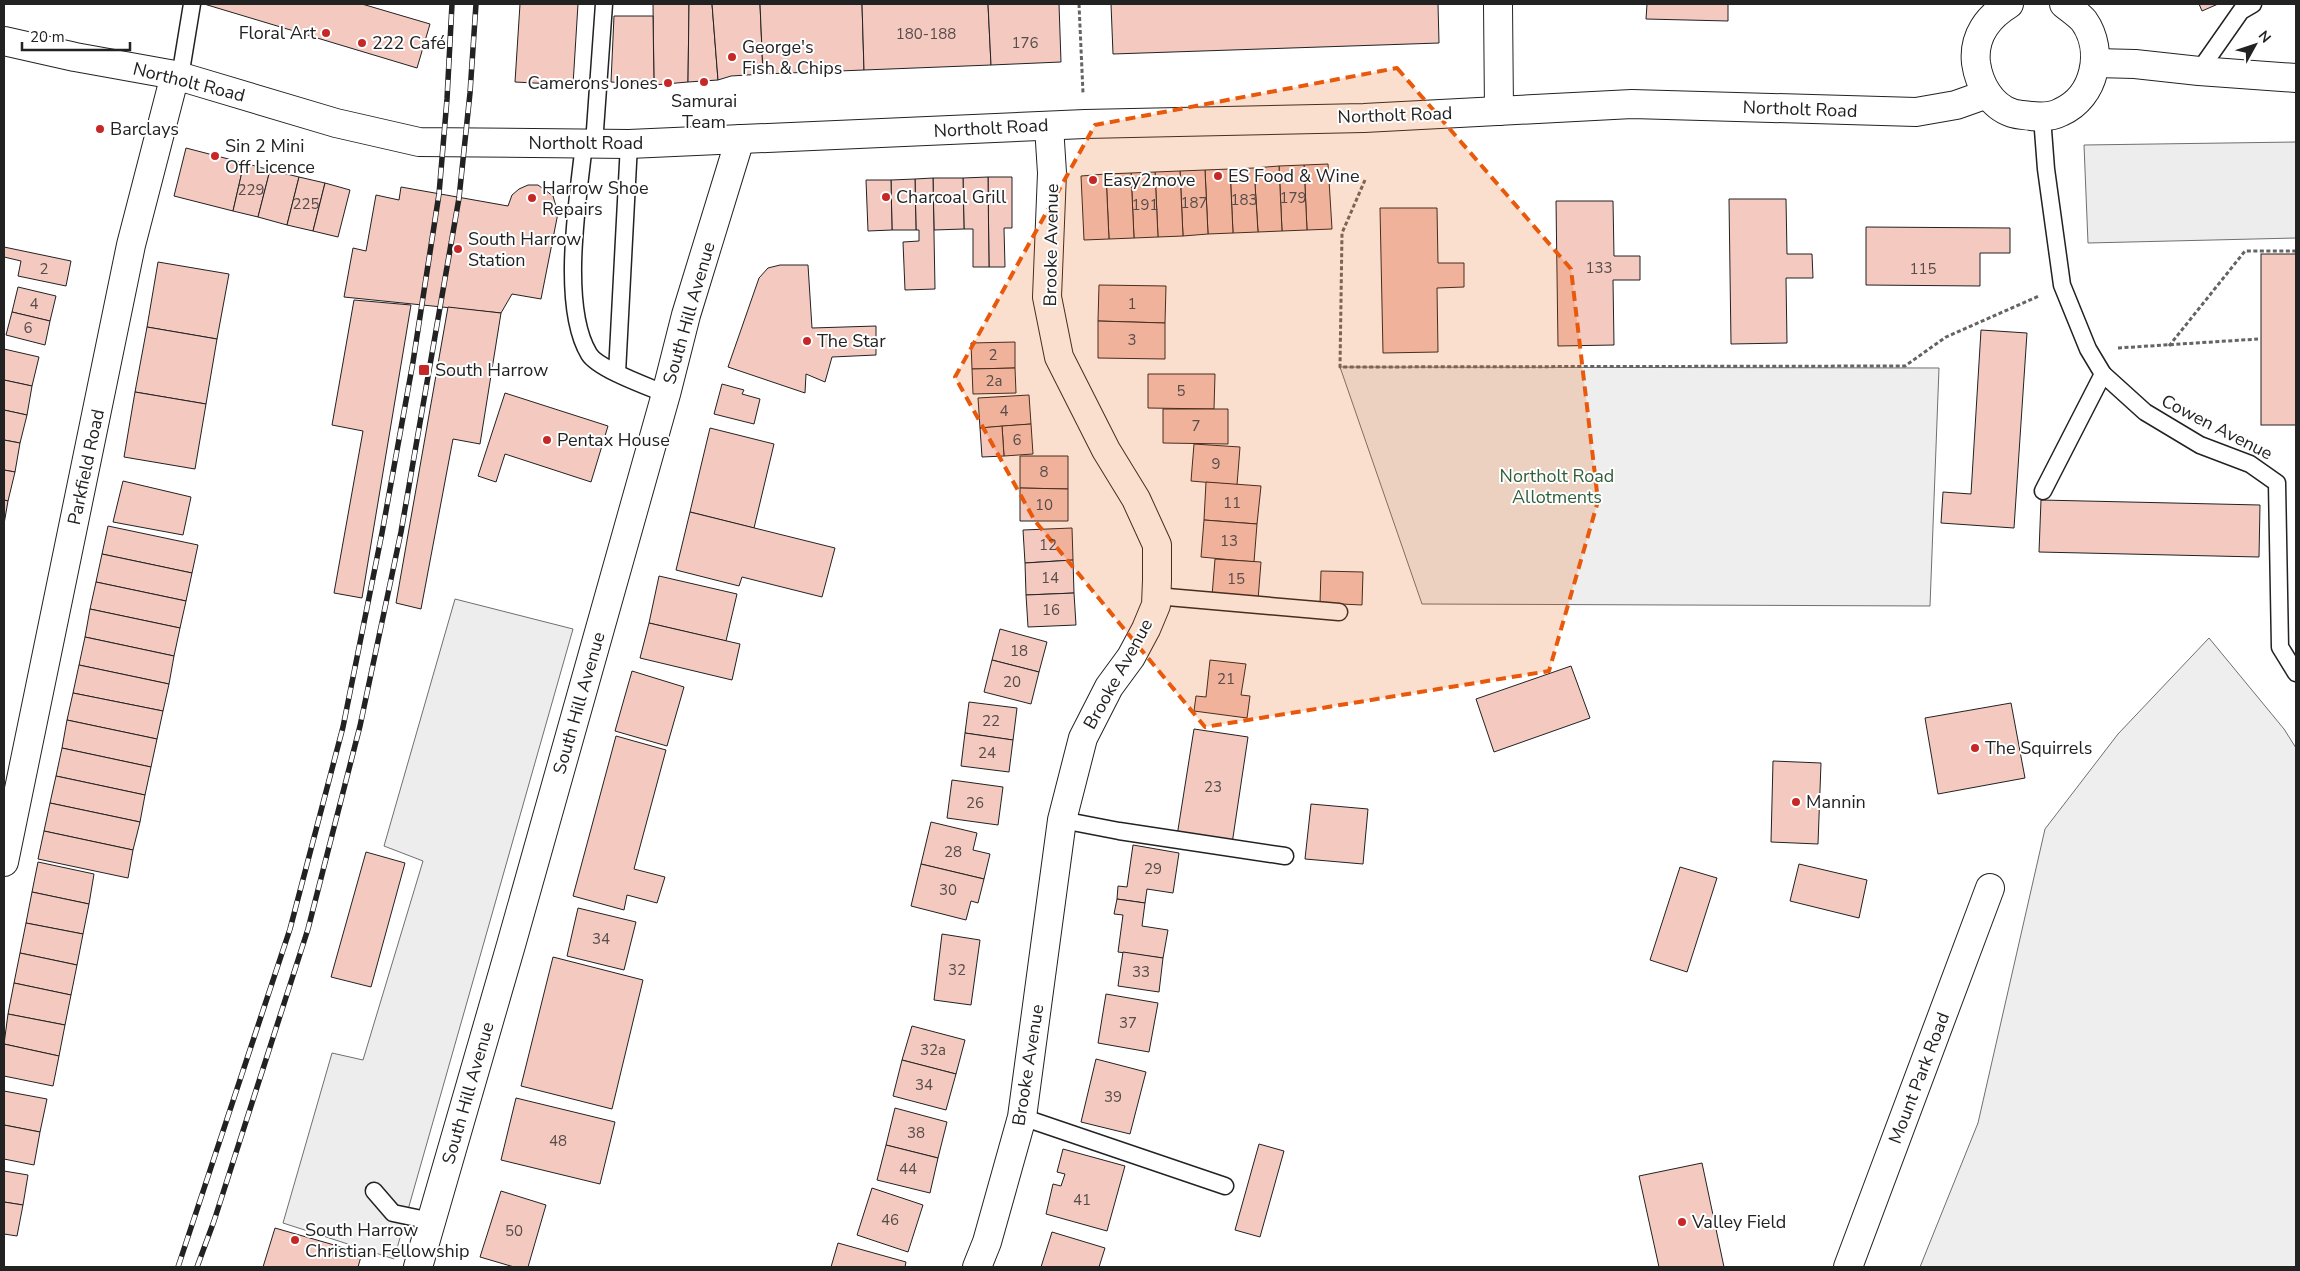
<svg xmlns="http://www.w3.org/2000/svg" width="2300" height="1271" font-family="'Nunito Sans',sans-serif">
  <rect width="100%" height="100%" fill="#fff"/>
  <!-- green -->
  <g fill="#eee" stroke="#6f6f6f">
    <path d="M1340 367 1939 368 1930 606 1422 604Z"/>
    <path d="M2209 638 2284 729 2296 748V1267H1920L1978 1123 2045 829 2118 734Z"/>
  </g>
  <!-- parking -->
  <g fill="#ededed" stroke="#6f6f6f">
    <path d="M2296 142V238L2088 243 2084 145Z"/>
    <path d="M455 599 573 629 394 1259 283 1223 332 1053 363 1060 423 861 384 846Z"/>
  </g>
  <!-- building -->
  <g fill="#f3c9c0" stroke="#222">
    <path d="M204 4H362L430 24 417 68Z"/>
    <path d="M520 4H578L573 85 515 82Z"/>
    <path d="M653 4H689L688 82 654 85Z"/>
    <path d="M689 4H712L718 80 688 82Z"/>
    <path d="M712 4H760L763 74 731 76 718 80Z"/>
    <path d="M760 4H862L864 70 763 74Z"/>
    <path d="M862 4H988L991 65 864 70Z"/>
    <path d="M988 4H1059L1061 62 991 65Z"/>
    <path d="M1111 4H1438L1439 43 1113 54Z"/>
    <path d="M1647 4H1728V21L1646 19Z"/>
    <path d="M2199 4H2218L2202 11Z"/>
    <path d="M614 16H653L654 85 611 82Z"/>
    <path d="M186 148 244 163 233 211 174 196Z"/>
    <path d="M244 163 270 170 258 217 233 211Z"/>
    <path d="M1328 164 1332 229 1307 230 1304 165Z"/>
    <path d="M1304 165 1307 230 1282 231 1279 166Z"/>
    <path d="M1279 166 1282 231 1258 232 1254 168Z"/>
    <path d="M1254 168 1258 232 1233 233 1230 169Z"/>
    <path d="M1230 169 1233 233 1208 234 1205 170Z"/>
    <path d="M270 170 299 177 287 225 258 217Z"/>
    <path d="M1205 170 1208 234 1183 236 1180 171Z"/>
    <path d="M1180 171 1183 236 1158 237 1155 172Z"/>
    <path d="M1155 172 1158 237 1134 238 1131 173Z"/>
    <path d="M1131 173 1134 238 1109 239 1106 174Z"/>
    <path d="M1106 174 1109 239 1084 240 1081 176Z"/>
    <path d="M299 177 325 183 313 231 287 225Z"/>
    <path d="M988 177H1012V228H1004L1005 267H989Z"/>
    <path d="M988 177 989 267H973V229H964L963 178Z"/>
    <path d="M933 178H963L964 229 934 230Z"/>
    <path d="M933 178 935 289 905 290 903 242 919 241V230H916L915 179Z"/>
    <path d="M915 179 916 230H892L891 180Z"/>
    <path d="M866 180H891L892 230 868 231Z"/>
    <path d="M325 183 350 190 338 237 313 231Z"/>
    <path d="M528 185H538L553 196 558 213 541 299 512 294 501 313 344 297 353 248 366 251 376 195 399 200 401 187 508 206 512 195 519 189Z"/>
    <path d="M1729 199H1786L1787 254H1812L1813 278H1786L1787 343 1731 344Z"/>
    <path d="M1556 201H1613L1614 256H1640V280H1613L1614 345 1558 346Z"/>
    <path d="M1380 208H1437L1438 263H1464V287L1437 288 1438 352 1383 353Z"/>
    <path d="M1866 227 2010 228V253H1980V286L1866 285Z"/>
    <path d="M4 247 71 261 66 286 18 276 21 261 4 257Z"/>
    <rect x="2261" y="254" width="35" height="171"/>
    <path d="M158 262 229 274 217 339 147 327Z"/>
    <path d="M780 265H808L812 328 876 326V355L832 357 825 382 806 374 805 393 728 367 759 278 768 268Z"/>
    <path d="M1099 285 1166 286 1165 323 1098 321Z"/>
    <path d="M18 287 56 296 50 321 12 312Z"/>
    <path d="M354 300 411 305 362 598 334 593 363 431 332 425Z"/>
    <path d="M448 307 501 313 480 444 453 439 421 609 396 603Z"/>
    <path d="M12 312 50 321 45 345 6 335Z"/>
    <path d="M1098 321 1165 323V359L1098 358Z"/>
    <path d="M147 327 217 339 206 404 135 392Z"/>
    <path d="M1981 330 2027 333 2014 528 1941 523 1943 492 1971 494Z"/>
    <path d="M1015 342V368L972 369 971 343Z"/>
    <path d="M4 349 39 357 32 386 4 380Z"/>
    <path d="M1015 368 1016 393 973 394 972 369Z"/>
    <path d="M1148 374H1215L1214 409 1148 408Z"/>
    <path d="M4 380 32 386 27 415 4 410Z"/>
    <path d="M722 384 744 390 742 394 760 399 754 424 714 414Z"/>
    <path d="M135 392 206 404 195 469 124 457Z"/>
    <path d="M505 393 608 426 591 482 505 454 496 482 478 476Z"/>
    <path d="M1029 395 1031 424 980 428 978 398Z"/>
    <path d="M1163 409H1228V444L1163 443Z"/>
    <path d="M4 410 27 415 20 443 4 440Z"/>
    <path d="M1031 424 1033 454 1004 456 1002 426Z"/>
    <path d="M1002 426 1004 456 982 457 980 428Z"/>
    <path d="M710 428 774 444 754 528 690 512Z"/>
    <path d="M4 440 20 443 15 472 4 470Z"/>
    <path d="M1194 444 1240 447 1237 485 1191 481Z"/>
    <path d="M1020 456H1068V489L1020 488Z"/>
    <path d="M4 470 15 472 8 501 4 500Z"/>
    <path d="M123 481 191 497 183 535 113 522Z"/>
    <path d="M1206 482 1261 486 1257 524 1204 520Z"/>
    <path d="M1020 488 1068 489V521H1020Z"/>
    <path d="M4 500 8 501 4 524Z"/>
    <path d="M2041 500 2260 505 2259 557 2039 552Z"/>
    <path d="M690 512 835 548 822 597 742 577 739 586 676 570Z"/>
    <path d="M1204 520 1257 524 1254 562 1201 557Z"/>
    <path d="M108 526 198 545 192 573 102 554Z"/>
    <path d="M1072 528 1073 560 1025 563 1023 530Z"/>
    <path d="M102 554 192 573 186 601 96 582Z"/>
    <path d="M1215 559 1261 562 1258 600 1212 596Z"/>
    <path d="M1073 560 1074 593 1026 595 1025 563Z"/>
    <path d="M1321 571 1363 572 1362 605 1320 603Z"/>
    <path d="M659 576 737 594 726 641 649 623Z"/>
    <path d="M96 582 186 601 180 628 90 609Z"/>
    <path d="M1074 593 1076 625 1028 627 1026 595Z"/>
    <path d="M90 609 180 628 174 656 85 637Z"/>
    <path d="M649 623 740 644 732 680 640 658Z"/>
    <path d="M1000 629 1047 642 1039 672 992 660Z"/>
    <path d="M85 637 174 656 169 684 79 665Z"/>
    <path d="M992 660 1039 672 1031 704 984 692Z"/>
    <path d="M1210 660 1246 664 1241 695 1250 696 1247 718 1194 711 1196 696 1206 697Z"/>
    <path d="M79 665 169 684 163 711 73 693Z"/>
    <path d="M1571 666 1590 718 1494 752 1476 699Z"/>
    <path d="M632 671 684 687 667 746 615 731Z"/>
    <path d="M73 693 163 711 157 739 67 720Z"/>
    <path d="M969 702 1017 708 1013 740 965 733Z"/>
    <path d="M2011 703 2025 778 1938 794 1925 718Z"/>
    <path d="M67 720 157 739 151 767 62 748Z"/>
    <path d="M1194 729 1248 737 1232 844 1177 836Z"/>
    <path d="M965 733 1013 740 1009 772 961 766Z"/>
    <path d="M616 736 666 750 634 869 665 877 657 903 627 895 624 910 573 896Z"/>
    <path d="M62 748 151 767 145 795 56 776Z"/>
    <path d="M1773 761 1821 763 1818 844 1771 842Z"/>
    <path d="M56 776 145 795 140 822 50 803Z"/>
    <path d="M952 780 1003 787 998 825 947 818Z"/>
    <path d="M50 803 140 822 133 850 44 831Z"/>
    <path d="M1311 804 1368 809 1363 864 1305 859Z"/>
    <path d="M931 822 977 833 973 850 990 854 984 879 921 864Z"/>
    <path d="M44 831 133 850 128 878 38 859Z"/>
    <path d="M1133 845 1179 853 1173 893 1147 889 1145 903 1117 899 1118 886 1127 887Z"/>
    <path d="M366 852 405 863 371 987 331 977Z"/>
    <path d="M38 862 94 874 89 904 32 892Z"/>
    <path d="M921 864 984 879 978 903 971 901 966 920 911 906Z"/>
    <path d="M1799 864 1867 880 1859 918 1790 901Z"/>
    <path d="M1680 867 1717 878 1687 972 1650 960Z"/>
    <path d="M32 892 89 904 83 934 26 923Z"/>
    <path d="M1117 899 1145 903 1142 926 1168 930 1163 958 1118 952 1123 915 1114 914Z"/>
    <path d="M578 908 636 922 624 970 567 956Z"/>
    <path d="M26 923 83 934 77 965 20 953Z"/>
    <path d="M942 934 980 940 971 1005 934 1000Z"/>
    <path d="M1123 952 1163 958 1159 992 1118 986Z"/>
    <path d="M20 953 77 965 71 995 14 983Z"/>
    <path d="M553 957 643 980 612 1109 521 1086Z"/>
    <path d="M14 983 71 995 65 1025 8 1014Z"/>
    <path d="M1106 994 1158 1003 1149 1052 1098 1043Z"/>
    <path d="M8 1014 65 1025 59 1056 4 1044Z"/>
    <path d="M912 1026 965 1040 956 1074 902 1060Z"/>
    <path d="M4 1044 59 1056 53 1086 4 1076Z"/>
    <path d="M1096 1059 1146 1072 1130 1134 1081 1122Z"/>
    <path d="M902 1060 956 1074 946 1110 893 1096Z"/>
    <path d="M4 1091 47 1099 40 1132 4 1125Z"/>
    <path d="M516 1098 615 1122 600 1184 501 1160Z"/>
    <path d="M895 1108 947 1122 938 1158 886 1145Z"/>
    <path d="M4 1125 40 1132 34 1165 4 1159Z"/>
    <path d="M1259 1144 1284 1151 1260 1237 1235 1230Z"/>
    <path d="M886 1145 938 1158 930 1193 877 1180Z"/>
    <path d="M1063 1149 1125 1166 1107 1231 1046 1214 1053 1184 1061 1186 1065 1174 1057 1172Z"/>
    <path d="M1702 1163 1724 1267H1659L1639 1176Z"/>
    <path d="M4 1171 28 1175 23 1205 4 1202Z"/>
    <path d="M872 1188 923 1205 908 1252 857 1235Z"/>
    <path d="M501 1191 546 1205 528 1267H514L480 1257Z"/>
    <path d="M4 1202 23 1205 17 1236 4 1234Z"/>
    <path d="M275 1228 362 1253 358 1267H263Z"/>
    <path d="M1052 1232 1105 1248 1099 1267H1041Z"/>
    <path d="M838 1243 906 1262 905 1267H831Z"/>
  </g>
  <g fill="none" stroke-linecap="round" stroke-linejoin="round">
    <defs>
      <g id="service">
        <path d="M2199 71 2241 11 2253 4"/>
        <path d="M180 77 192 4"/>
        <path d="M2042 117 2046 169 2062 285 2088 349 2103 374 2145 412 2200 445 2250 464 2277 483 2280 647 2296 673"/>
        <path d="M584 144C578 199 560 306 589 354 598 369 649 387 666 394"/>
        <path d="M594 144 604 4"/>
        <path d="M617 373 629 144"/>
        <path d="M2043 491 2103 374"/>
        <path d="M1156 596 1339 612"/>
        <path d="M1062 820 1119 831 1285 856"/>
        <path d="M1022 1117 1225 1186"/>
        <path d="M374 1191 393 1213 431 1221"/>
      </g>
      <g id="minor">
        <path d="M1498 4 1499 111"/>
        <path d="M4 862 131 245 175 75"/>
        <path d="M418 1267 511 945 666 394 686 315 740 139"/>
        <path d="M977 1267 987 1242 1022 1117 1062 820 1083 738 1109 687 1131 657 1146 629 1156 605 1157 580V545L1136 499 1106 450 1059 357 1047 297 1052 173 1049 126"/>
        <path d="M1848 1267 1990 888"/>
      </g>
      <g id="primary">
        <path d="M2009 4C1988 17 1973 36 1976 63 1979 84 1991 106 2012 113 2018 115 2025 115 2031 116 2041 117 2052 117 2061 112 2095 97 2105 51 2084 21 2079 15 2070 9 2064 4"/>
        <path d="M4 41 75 57 175 75 336 123 419 142 629 144 1085 124 1364 118 1632 104 1916 112 1956 105 1987 94"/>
        <path d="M2096 63 2135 64 2199 71 2296 78"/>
      </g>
    </defs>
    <!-- service casing -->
    <use href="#service" stroke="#222" stroke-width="19"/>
    <!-- minor casing -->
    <use href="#minor" stroke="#222" stroke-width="30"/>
    <!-- primary casing -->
    <use href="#primary" stroke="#222" stroke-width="30"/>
    <!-- path -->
    <g stroke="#646464" stroke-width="3" stroke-dasharray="4 2.5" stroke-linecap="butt">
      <path d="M1079 4 1083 93"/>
      <path d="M1365 180 1342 233 1340 367 1905 366 1946 337 2039 296"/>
      <path d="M2169 346 2245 251H2296"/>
      <path d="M2118 348 2258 339"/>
    </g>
    <!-- service -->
    <use href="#service" stroke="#fff" stroke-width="16"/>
    <!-- minor -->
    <use href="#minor" stroke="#fff" stroke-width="28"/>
    <!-- primary -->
    <use href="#primary" stroke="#fff" stroke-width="28"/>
    <defs>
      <g id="rail">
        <path d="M178 1267 290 929 343 727 382 533 413 362 439 194 447 99 452 4"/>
        <path d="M197 1267 214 1221 308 929 360 726 401 532 459 198 470 93 476 4"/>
      </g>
    </defs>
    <!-- rail casing -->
    <use href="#rail" stroke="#222" stroke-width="5.5"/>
    <!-- rail -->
    <use href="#rail" stroke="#fff" stroke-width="4" stroke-dasharray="11" stroke-linecap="butt"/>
  </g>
  <!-- marked area -->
  <path fill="#e8590c" fill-opacity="0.2" stroke="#e8590c" stroke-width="4" stroke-dasharray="10 6" stroke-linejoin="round" d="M1397 68 1571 269 1598 501 1549 671 1205 727 1035 521 955 377 1095 125Z"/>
  <!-- markers -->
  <g fill="#c62828" stroke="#fff" stroke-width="2">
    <circle cx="326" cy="33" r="5"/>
    <circle cx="362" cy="43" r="5"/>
    <circle cx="732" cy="57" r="5"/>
    <circle cx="704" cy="82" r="5"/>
    <circle cx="668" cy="83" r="5"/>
    <circle cx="100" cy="129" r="5"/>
    <circle cx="215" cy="156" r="5"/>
    <circle cx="1218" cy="176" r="5"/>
    <circle cx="1093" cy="180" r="5"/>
    <circle cx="886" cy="197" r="5"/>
    <circle cx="532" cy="198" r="5"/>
    <circle cx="458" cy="249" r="5"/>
    <circle cx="807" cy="341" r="5"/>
    <rect x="418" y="364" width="12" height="12" rx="2.5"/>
    <circle cx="547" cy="440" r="5"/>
    <circle cx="1975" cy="748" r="5"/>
    <circle cx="1796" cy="802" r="5"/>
    <circle cx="1682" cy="1222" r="5"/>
    <circle cx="295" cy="1240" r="5"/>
  </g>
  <g text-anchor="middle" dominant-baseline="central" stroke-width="4" stroke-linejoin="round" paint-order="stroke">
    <!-- number labels -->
    <g font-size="15" fill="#564c4a">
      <text x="926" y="34">180-188</text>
      <text x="1025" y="43">176</text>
      <text x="251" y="190">229</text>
      <text x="1293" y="198">179</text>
      <text x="1244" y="200">183</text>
      <text x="1194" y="203">187</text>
      <text x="306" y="204">225</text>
      <text x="1145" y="205">191</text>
      <text x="1599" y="268">133</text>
      <text x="44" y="269">2</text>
      <text x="1923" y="269">115</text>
      <text x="34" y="304">4</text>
      <text x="1132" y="304">1</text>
      <text x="28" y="328">6</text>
      <text x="1132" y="340">3</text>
      <text x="993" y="355">2</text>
      <text x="994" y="381">2a</text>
      <text x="1181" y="391">5</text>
      <text x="1004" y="411">4</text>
      <text x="1196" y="426">7</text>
      <text x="1017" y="440">6</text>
      <text x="1216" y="464">9</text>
      <text x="1044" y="472">8</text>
      <text x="1232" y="503">11</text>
      <text x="1044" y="505">10</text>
      <text x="1229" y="541">13</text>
      <text x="1048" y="545">12</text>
      <text x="1050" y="578">14</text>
      <text x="1236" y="579">15</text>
      <text x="1051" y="610">16</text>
      <text x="1019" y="651">18</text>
      <text x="1226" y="679">21</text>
      <text x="1012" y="682">20</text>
      <text x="991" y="721">22</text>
      <text x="987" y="753">24</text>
      <text x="1213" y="787">23</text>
      <text x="975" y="803">26</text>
      <text x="953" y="852">28</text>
      <text x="1153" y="869">29</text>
      <text x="948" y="890">30</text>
      <text x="601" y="939">34</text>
      <text x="957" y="970">32</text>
      <text x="1141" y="972">33</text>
      <text x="1128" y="1023">37</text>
      <text x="933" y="1050">32a</text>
      <text x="924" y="1085">34</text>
      <text x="1113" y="1097">39</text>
      <text x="916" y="1133">38</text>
      <text x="558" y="1141">48</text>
      <text x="908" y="1169">44</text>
      <text x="1082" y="1200">41</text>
      <text x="890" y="1220">46</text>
      <text x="514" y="1231">50</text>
    </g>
    <!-- poi labels -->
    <g font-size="18" fill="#222" stroke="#fff" text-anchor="start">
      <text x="316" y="33" text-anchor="end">Floral Art</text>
      <text x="372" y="43">222 Café</text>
      <text x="742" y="47">George's<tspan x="742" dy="21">Fish &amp; Chips</tspan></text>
      <text x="658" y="83" text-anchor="end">Camerons Jones</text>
      <text x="704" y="101" text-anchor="middle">Samurai<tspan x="704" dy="21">Team</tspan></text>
      <text x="110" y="129">Barclays</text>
      <text x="225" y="146">Sin 2 Mini<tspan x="225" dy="21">Off Licence</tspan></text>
      <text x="1228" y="176">ES Food &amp; Wine</text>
      <text x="1103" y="180">Easy2move</text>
      <text x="542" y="188">Harrow Shoe<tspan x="542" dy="21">Repairs</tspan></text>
      <text x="896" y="197">Charcoal Grill</text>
      <text x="468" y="239">South Harrow<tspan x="468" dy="21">Station</tspan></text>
      <text x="817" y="341">The Star</text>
      <text x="435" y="370">South Harrow</text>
      <text x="557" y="440">Pentax House</text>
      <text x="1985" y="748">The Squirrels</text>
      <text x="1806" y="802">Mannin</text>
      <text x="1692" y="1222">Valley Field</text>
      <text x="305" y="1230">South Harrow<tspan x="305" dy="21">Christian Fellowship</tspan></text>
    </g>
    <!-- street labels -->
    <g font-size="18" fill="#222" stroke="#fff">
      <text transform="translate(189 82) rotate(14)">Northolt Road</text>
      <text transform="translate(1800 109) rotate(2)">Northolt Road</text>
      <text transform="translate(1395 115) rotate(-2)">Northolt Road</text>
      <text transform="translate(991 128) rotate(-3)">Northolt Road</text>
      <text x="586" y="143">Northolt Road</text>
      <text transform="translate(1051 245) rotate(-89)">Brooke Avenue</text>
      <text transform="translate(689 313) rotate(-74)">South Hill Avenue</text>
      <text transform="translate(2217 427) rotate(27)">Cowen Avenue</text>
      <text transform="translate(86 467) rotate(-78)">Parkfield Road</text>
      <text transform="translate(1118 674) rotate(-61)">Brooke Avenue</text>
      <text transform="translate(579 703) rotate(-74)">South Hill Avenue</text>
      <text transform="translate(1028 1065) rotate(-81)">Brooke Avenue</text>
      <text transform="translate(1919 1078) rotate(-69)">Mount Park Road</text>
      <text transform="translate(468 1093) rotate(-74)">South Hill Avenue</text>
    </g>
    <!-- park labels -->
    <g font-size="18" fill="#2f5e38" stroke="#fff">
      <text x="1557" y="476">Northolt Road<tspan x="1557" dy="21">Allotments</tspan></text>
    </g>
  </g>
  <!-- border -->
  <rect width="2300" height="1271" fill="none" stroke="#222222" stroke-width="10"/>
  <!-- north arrow -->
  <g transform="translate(2255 45) rotate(50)" stroke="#ffffff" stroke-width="4" paint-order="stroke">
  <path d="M0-4L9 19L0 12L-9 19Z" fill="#222222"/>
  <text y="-8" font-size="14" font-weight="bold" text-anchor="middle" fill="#222222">N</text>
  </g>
  <!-- scale -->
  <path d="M22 42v8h108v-8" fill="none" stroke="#222222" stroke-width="2.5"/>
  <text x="30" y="42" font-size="15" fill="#222222" stroke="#ffffff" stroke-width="4" paint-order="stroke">20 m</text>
</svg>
